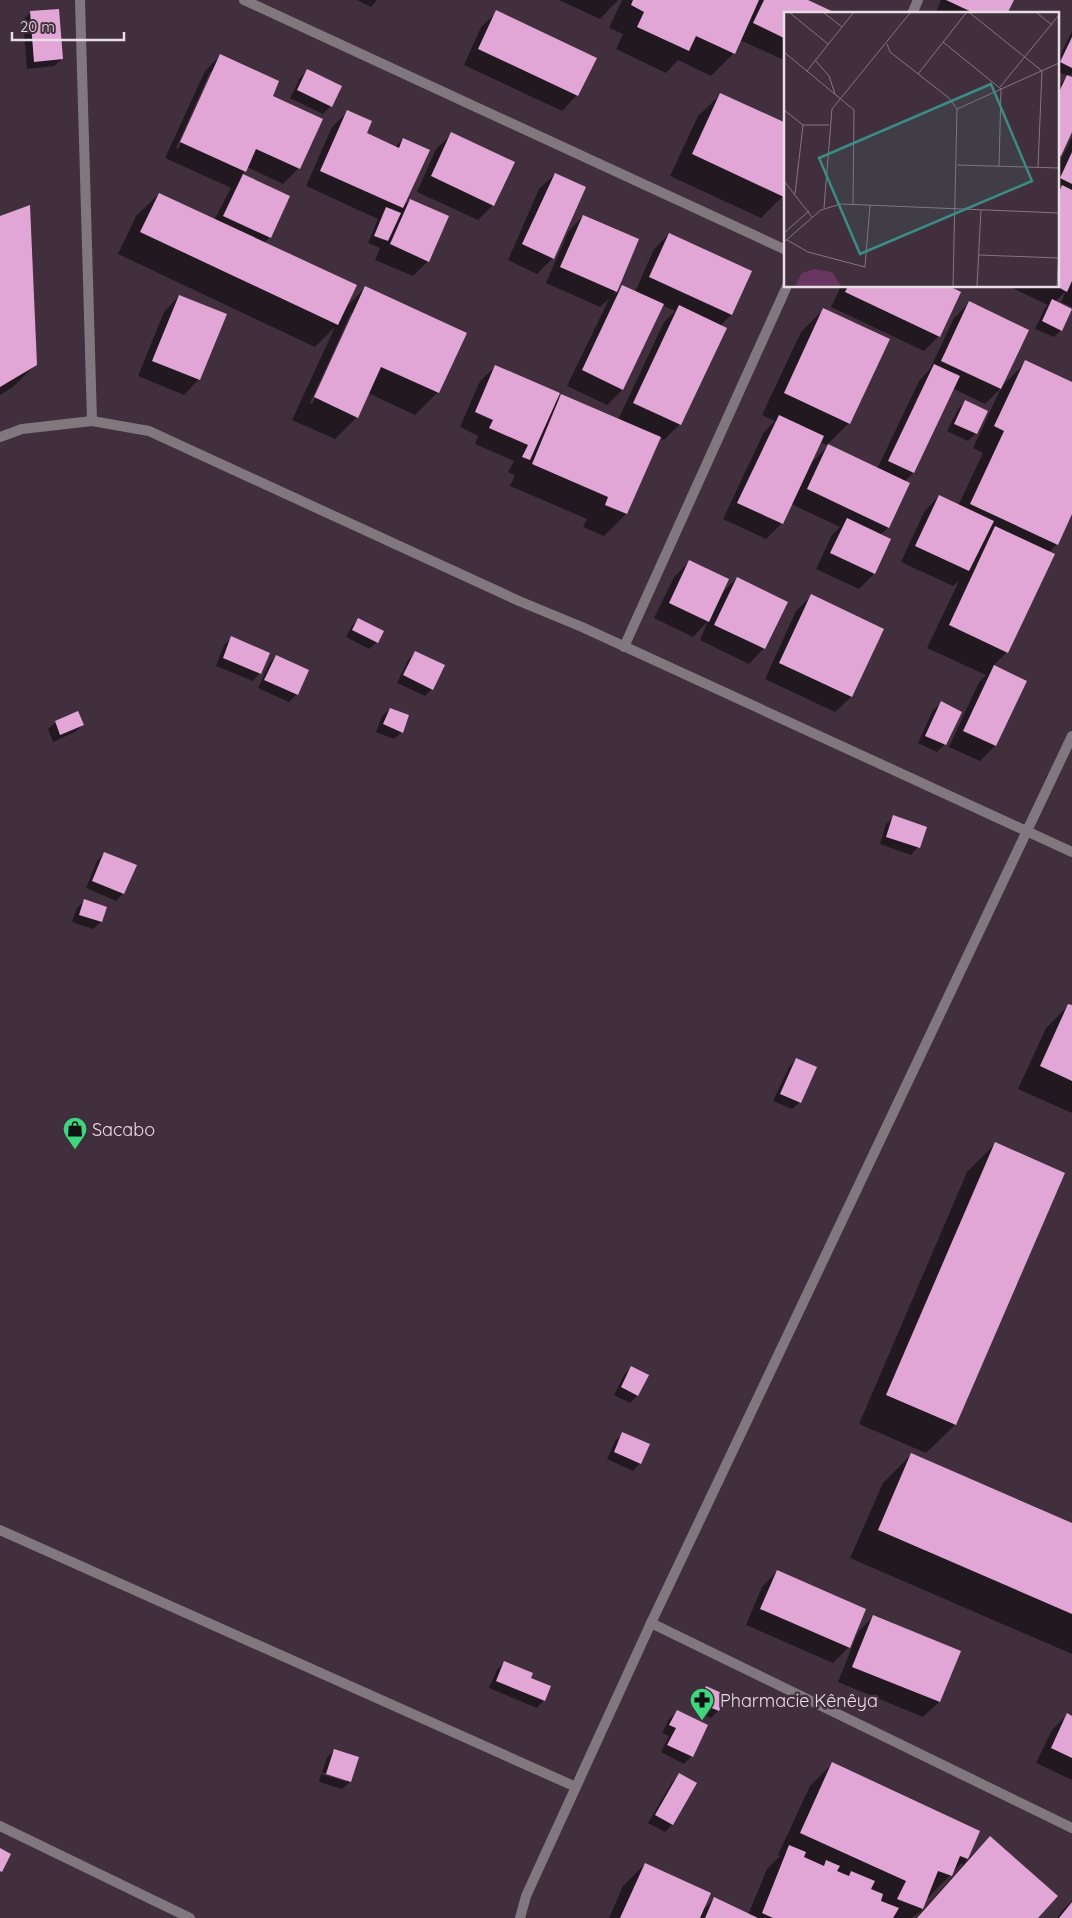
<svg xmlns="http://www.w3.org/2000/svg" width="1072" height="1918" font-family="Quicksand,sans-serif">
  <rect width="100%" height="100%" fill="#412f3d"/>
  <!-- shadow -->
  <g fill="#0007" fill-rule="evenodd">
    <path d="M357 0H377L371 7Z"/>
    <path d="M559 0H618L600 19Z"/>
    <path d="M622 0H805L786 14V61L740 40 734 53 711 76 678 60 666 73 616 49 623 34 609 28Z"/>
    <path d="M941 0H1012L1006 14H935Z"/>
    <path d="M31 12 62 59 54 66 27 69 23 20Z"/>
    <path d="M497 12 577 95 562 111 464 65 481 27Z"/>
    <path d="M1072 31V73L1068 77 1072 79V129L1058 156V86L1068 76 1058 72V60Z"/>
    <path d="M220 56 271 97 299 168 283 184 247 167 242 175 288 196 270 237 264 243 345 308 365 288 465 334 438 392 415 415 368 393 357 417 335 439 292 420 335 327 315 347 118 254 136 216 159 194 214 220 231 188 165 158 205 71ZM210 72H213L178 149 176 148ZM351 313H354L312 404 310 403Z"/>
    <path d="M307 71 331 106 323 114 290 98 300 78Z"/>
    <path d="M721 94 783 196 761 218 670 176 698 116Z"/>
    <path d="M347 112 365 134 395 147 403 139V207L410 200 428 261 413 276 375 260 380 248 368 243 378 219 306 186 332 127Z"/>
    <path d="M452 134 493 205 478 220 417 192 436 149Z"/>
    <path d="M1072 137V307L1061 302 1066 291 1055 302 1061 330 1054 337 1035 329 1045 308 1048 305 1008 286H1058V166Z"/>
    <path d="M555 174 585 187 553 258 537 274 508 260 539 189Z"/>
    <path d="M583 216 637 240 614 295 623 286 635 292 654 249 669 234 751 271 731 315 720 326 680 424 664 440 659 437 626 514 604 536 583 527 587 519 510 486 515 475 508 472 514 461 475 444 478 436 460 427 480 381 496 366 554 403 562 395 618 420 664 322 675 311 662 305 622 390 607 405 567 386 609 299 600 307 546 283 568 232Z"/>
    <path d="M0 218 36 364 13 387 0 395Z"/>
    <path d="M841 286H946L939 336 924 351 831 307Z"/>
    <path d="M179 296 199 379 184 395 138 376 164 312Z"/>
    <path d="M969 303 1003 385 1026 362 1072 384V511L1057 544 1048 553 1007 652 993 666 1025 681 995 746 980 761 949 747 979 682 986 675 927 648 959 581 953 586 901 562 924 512 939 496 958 506 983 453 973 448 1001 388 985 404 952 388 913 473 904 482 908 484 888 528 880 535 890 539 874 574 859 589 816 569 832 535 840 527 791 504 781 524 766 539 723 519 764 432 775 421 762 415 801 332 823 310 849 423 827 445 877 469 919 381 930 369 954 318ZM820 442 828 446 810 464Z"/>
    <path d="M965 402 976 433 968 441 947 431 958 409Z"/>
    <path d="M689 562 721 594 737 578 764 648 749 664 700 640 708 621 693 637 654 618 674 577Z"/>
    <path d="M811 596 882 629 851 697 835 712 765 679 796 611Z"/>
    <path d="M358 619 377 642 369 649 346 637 351 627Z"/>
    <path d="M232 638 260 673 253 681 216 666 224 645Z"/>
    <path d="M415 653 432 689 425 696 397 683 408 660Z"/>
    <path d="M276 656 297 694 289 702 258 688 269 664Z"/>
    <path d="M941 703 960 712 945 744 937 752 918 743 933 710Z"/>
    <path d="M390 709 402 732 394 739 376 732 382 716Z"/>
    <path d="M56 722 83 725 75 732 53 742 48 729Z"/>
    <path d="M894 817 918 847 911 855 880 844 886 824Z"/>
    <path d="M104 853 123 894 116 901 86 888 97 861Z"/>
    <path d="M84 901 105 908 101 922 93 929 72 922 77 908Z"/>
    <path d="M1069 1005 1072 1007V1113L1018 1089 1046 1028Z"/>
    <path d="M796 1059 800 1102 792 1109 773 1101 789 1067Z"/>
    <path d="M995 1144 1063 1174 955 1425 926 1453 859 1424 967 1172Z"/>
    <path d="M632 1367 648 1375 637 1396 630 1403 614 1395 624 1375Z"/>
    <path d="M623 1434 640 1463 633 1471 607 1459 615 1441Z"/>
    <path d="M911 1455 1072 1525V1654L850 1558 883 1483Z"/>
    <path d="M777 1571 849 1647 833 1663 746 1625 762 1587Z"/>
    <path d="M874 1616 959 1652 939 1702 923 1717 838 1682 858 1632Z"/>
    <path d="M504 1663 544 1700 537 1708 489 1688 497 1670Z"/>
    <path d="M707 1688 718 1711 711 1718 692 1710 699 1695Z"/>
    <path d="M677 1712 692 1756 684 1764 661 1752 669 1736 662 1733 669 1719Z"/>
    <path d="M1067 1715 1072 1717V1780L1036 1763 1052 1730Z"/>
    <path d="M334 1750 350 1782 342 1789 319 1782 321 1774 347 1782V1780L322 1772 327 1758Z"/>
    <path d="M832 1764 978 1831 965 1862 990 1837 1036 1918H916L963 1865 962 1863 928 1898 926 1897 921 1911 912 1918H609L623 1886 645 1864 702 1911 714 1899 748 1915 767 1869 780 1856 778 1855 810 1786Z"/>
    <path d="M679 1775 695 1784 672 1825 665 1832 648 1823 672 1782Z"/>
    <path d="M1072 1901V1918H1057L1063 1910Z"/>
  </g>
  <!-- building -->
  <g fill="#e1a5d6">
    <path d="M633 0H759L735 54 696 36 689 51 637 27 644 12 631 5Z"/>
    <path d="M764 0H808L838 14H786V39L753 23Z"/>
    <path d="M946 0H1014L1007 14H976Z"/>
    <path d="M59 9 63 59 34 62 30 11Z"/>
    <path d="M496 10 597 58 578 96 478 49Z"/>
    <path d="M1072 37V68L1060 62Z"/>
    <path d="M220 54 279 81 273 96 323 119 300 169 256 149 246 172 180 142Z"/>
    <path d="M307 69 342 86 332 107 297 90Z"/>
    <path d="M1067 75 1072 77V132L1061 156 1058 155V94Z"/>
    <path d="M720 93 786 123V193L784 197 692 154Z"/>
    <path d="M347 110 372 121 367 133 399 148 403 138 430 150 403 208 320 171Z"/>
    <path d="M451 132 515 162 494 206 431 176Z"/>
    <path d="M1072 152V184L1060 178Z"/>
    <path d="M555 173 586 187 554 259 522 244Z"/>
    <path d="M243 174 290 196 271 238 223 216Z"/>
    <path d="M1062 185 1072 190V281L1067 292 1058 287V194Z"/>
    <path d="M159 193 357 285 338 325 140 232Z"/>
    <path d="M410 199 449 216 429 262 390 244Z"/>
    <path d="M30 205 37 365 0 387V216Z"/>
    <path d="M386 207 401 213 388 241 374 236Z"/>
    <path d="M583 215 639 239 617 292 560 267Z"/>
    <path d="M669 233 752 271 732 315 649 277Z"/>
    <path d="M622 285 664 304 623 390 582 370Z"/>
    <path d="M365 286 467 333 439 393 381 367 358 418 314 397Z"/>
    <path d="M848 286H949L961 292 940 337 845 292Z"/>
    <path d="M179 295 227 314 200 380 152 361Z"/>
    <path d="M1052 299 1072 309 1062 331 1042 321Z"/>
    <path d="M969 301 1029 330 1001 389 941 361Z"/>
    <path d="M679 305 727 328 681 425 633 403Z"/>
    <path d="M823 308 890 339 850 424 784 393Z"/>
    <path d="M1025 360 1072 382V514L1058 545 970 504 1004 431 994 426Z"/>
    <path d="M934 364 960 376 914 473 888 461Z"/>
    <path d="M495 365 560 393 530 460 522 457 528 445 489 428 493 420 475 412Z"/>
    <path d="M561 394 661 437 627 514 605 505 608 497 532 464Z"/>
    <path d="M965 400 988 411 977 434 954 424Z"/>
    <path d="M779 415 824 436 783 524 737 503Z"/>
    <path d="M828 444 910 483 889 528 807 489Z"/>
    <path d="M939 495 994 521 969 571 915 546Z"/>
    <path d="M847 518 891 539 875 574 830 553Z"/>
    <path d="M995 526 1055 554 1008 653 949 625Z"/>
    <path d="M689 560 729 579 709 622 669 603Z"/>
    <path d="M737 577 788 602 765 649 714 625Z"/>
    <path d="M811 594 884 629 852 697 779 663Z"/>
    <path d="M358 618 384 631 378 643 352 630Z"/>
    <path d="M231 636 270 653 261 674 223 658Z"/>
    <path d="M415 651 445 665 433 690 403 675Z"/>
    <path d="M276 655 309 670 298 695 264 680Z"/>
    <path d="M994 665 1027 681 996 746 963 731Z"/>
    <path d="M941 701 962 712 946 745 925 736Z"/>
    <path d="M390 708 409 715 403 733 383 724Z"/>
    <path d="M78 711 84 725 60 735 55 721Z"/>
    <path d="M893 815 927 827 920 848 886 837Z"/>
    <path d="M104 852 137 865 124 894 92 881Z"/>
    <path d="M84 899 107 907 102 922 79 915Z"/>
    <path d="M1068 1004 1072 1005V1081L1040 1066Z"/>
    <path d="M796 1058 817 1067 801 1103 780 1094Z"/>
    <path d="M995 1142 1065 1173 956 1425 886 1395Z"/>
    <path d="M631 1366 649 1375 638 1396 621 1387Z"/>
    <path d="M622 1432 650 1444 641 1464 614 1452Z"/>
    <path d="M911 1453 1072 1523V1614L878 1530Z"/>
    <path d="M777 1570 866 1609 850 1648 760 1609Z"/>
    <path d="M873 1615 961 1651 940 1702 852 1667Z"/>
    <path d="M504 1661 533 1673 531 1678 551 1686 545 1701 496 1681Z"/>
    <path d="M706 1686 726 1695 719 1711 699 1703Z"/>
    <path d="M677 1710 708 1725 693 1757 667 1745 676 1728 669 1725Z"/>
    <path d="M1067 1713 1072 1716V1758L1051 1748Z"/>
    <path d="M334 1749 359 1757 351 1782 326 1774Z"/>
    <path d="M832 1762 980 1831 968 1859 960 1856 952 1876 938 1871 923 1909 897 1899 906 1881 800 1833Z"/>
    <path d="M679 1773 697 1783 673 1825 655 1815Z"/>
    <path d="M990 1836 1058 1896 1038 1918H917Z"/>
    <path d="M789 1845 806 1852 804 1857 824 1866 826 1860 840 1866 837 1871 849 1876 851 1871 875 1881 871 1889 883 1894 881 1901 899 1908 893 1918H773L762 1913Z"/>
    <path d="M0 1848 11 1854 2 1872 0 1871Z"/>
    <path d="M645 1863 711 1893 700 1918H620Z"/>
    <path d="M714 1897 758 1918H705Z"/>
    <path d="M1072 1902V1918H1059Z"/>
  </g>
  <g fill="none" stroke-linecap="round" stroke-linejoin="round">
    <!-- minor -->
    <g stroke="#81787f" stroke-width="10">
      <path d="M80 0 92 421"/>
      <path d="M244 0 786 250"/>
      <path d="M912 14 918 0"/>
      <path d="M624 647 787 286"/>
      <path d="M651 1623 1072 1828"/>
      <path d="M0 1826 190 1918"/>
    </g>
    <!-- tertiary -->
    <g stroke="#81787f" stroke-width="10">
      <path d="M0 437 22 429 92 421 149 431 519 601 582 627 1072 852"/>
      <path d="M0 1530 576 1787"/>
      <path d="M520 1918 526 1896 651 1623 1072 736"/>
    </g>
  </g>
  <!-- icons -->
  <defs>
    <symbol id="shop-pin" viewBox="-11 -11 22 30"><path d="M0 17L-7.5 6A9.5 9.5 0 1 1 7.5 6Z" fill="#3cd77e" stroke="#412f3d"/><path d="M-5-2.5h2.3a2.7 3.5 0 0 1 5.4 0H5L5.5 6h-11ZM-1.5-2.5h3a1.5 2.3 0 0 0-3 0Z" fill="#111"/></symbol>
    <symbol id="pharmacy-pin" viewBox="-11 -11 22 30"><path d="M0 17L-7.5 6A9.5 9.5 0 1 1 7.5 6Z" fill="#3cd77e" stroke="#412f3d"/><path d="M-2-6h4v4h4v4h-4v4h-4v-4h-4v-4h4Z" fill="#111"/></symbol>
  </defs>
  <g fill-rule="evenodd">
    <use href="#shop-pin" x="61" y="1115" width="28" height="38"/>
    <use href="#pharmacy-pin" x="688" y="1686" width="28" height="38"/>
  </g>
  <g text-anchor="middle" dominant-baseline="central" stroke-width="5" stroke-linejoin="round" paint-order="stroke">
    <!-- poi labels -->
    <g font-size="18" fill="#e9dde6" stroke="#412f3d" text-anchor="start">
      <text x="92" y="1129">Sacabo</text>
      <text x="720" y="1700">Pharmacie Kênêya</text>
    </g>
  </g>
  <!-- overview -->
  <g transform="translate(784 12)">
    <rect width="275" height="275" fill="#412f3d"/>
    <path d="M30 257 48 260 57 274H11L18 261Z" fill="#683660"/>
    <path fill="none" stroke="#847581" stroke-width="1" d="M6 1 44 32M40 1 58 15M186 1 258 59 254 155M253 1 268 13M159 30 217 77 215 154M103 32 106 40 165 86 173 97 169 274M0 40 70 98 69 192M31 48 45 64 51 82M23 59 69 1M134 62 182 1M216 75 275 3M173 97 275 51M0 98 19 113H45M173 153 275 156M0 169 28 205M11 182 19 113M40 196 48 97 126 1M0 221 25 199M3 228 24 240 81 255 86 193M0 230 37 198 57 192 275 201M195 243 275 246M193 274 197 198M273 274 275 234"/>
    <path fill="#3b8b86" fill-opacity="0.15" stroke="#3b8b86" stroke-width="2.5" d="M207 72 248 169 76 242 35 146Z"/>
    <rect width="275" height="275" fill="none" stroke="#e9dde6" stroke-width="2.5"/>
  </g>
  <!-- scale -->
  <path d="M12 32v8h112v-8" fill="none" stroke="#e9dde6" stroke-width="2.5"/>
  <text x="20" y="32" font-size="15" fill="#e9dde6" stroke="#412f3d" stroke-width="4" paint-order="stroke">20 m</text>
</svg>
